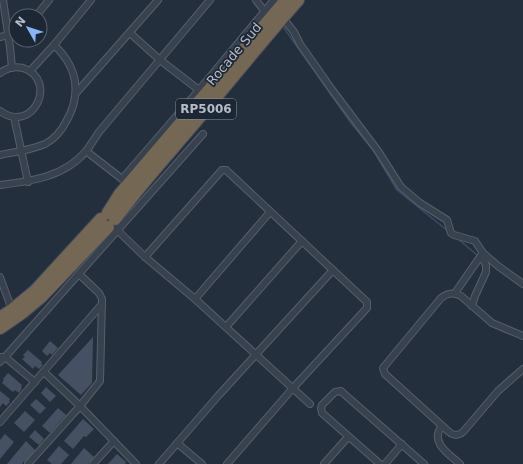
<svg xmlns="http://www.w3.org/2000/svg" width="523" height="464" font-family="'DejaVu Sans',sans-serif">
  <rect width="100%" height="100%" fill="#242f3e"/>
  <g fill="none" stroke-linecap="round" stroke-linejoin="round">
    <!-- stream -->
    <g stroke="#394c67" stroke-width="1.5">
      <path d="M284 28 351 123 373 150 397 190 448 231"/>
      <path d="M457 238 477 255"/>
    </g>
  </g>
  <!-- building -->
  <g fill="#455162">
    <path d="M93 337 92 383 81 395 58 375Z"/>
    <path d="M50 341 58 348 52 355 50 353 47 356 42 351Z"/>
    <path d="M28 350 42 362 41 364 43 365 39 369 35 366 33 369 22 359 25 357 23 355Z"/>
    <path d="M8 373 22 385 21 387 22 388 19 393 15 390 13 392 2 383 4 380 3 379Z"/>
    <path d="M46 387 56 396 50 402 41 393Z"/>
    <path d="M0 391 10 399 9 401 10 402 6 406 3 403 0 407Z"/>
    <path d="M36 399 46 408 40 414 30 405Z"/>
    <path d="M58 408 66 415 50 433 42 426Z"/>
    <path d="M25 411 35 420 24 432 14 423Z"/>
    <path d="M83 419 94 429 86 437 84 436 73 449 64 441Z"/>
    <path d="M35 430 44 439 39 445 29 437Z"/>
    <path d="M5 434 14 442 0 459V440Z"/>
    <path d="M26 441 35 450 25 462 24 461 22 464H7Z"/>
    <path d="M59 446 69 455 61 464H52L47 460Z"/>
    <path d="M84 448 94 457 88 464H71Z"/>
    <path d="M117 454 126 462 125 464H108Z"/>
  </g>
  <g fill="none" stroke-linecap="round" stroke-linejoin="round">
    <defs>
      <g id="street">
        <path d="M3 0 10 47 12 68"/>
        <path d="M256 0 265 12"/>
        <path d="M36 16 49 0"/>
        <path d="M283 18 294 32 300 44 333 91 378 151 401 187 420 203 447 220 451 233 454 235 475 241 483 253 498 266 523 284"/>
        <path d="M130 33 160 60 199 90"/>
        <path d="M0 37 8 35"/>
        <path d="M30 71 54 45 91 0"/>
        <path d="M0 73C7 68 15 66 23 68 59 80 33 135 0 111"/>
        <path d="M77 92 158 0"/>
        <path d="M14 117 28 182"/>
        <path d="M86 151 122 179 199 90 274 0"/>
        <path d="M0 155C15 152 31 150 45 144 55 139 62 130 67 120 78 100 79 78 66 59 63 54 58 49 54 45"/>
        <path d="M0 185C32 181 65 177 87 150 91 144 95 138 99 132L210 0"/>
        <path d="M112 225 145 257 195 299 310 404"/>
        <path d="M145 257 222 170H226L367 302V308L293 388 227 464"/>
        <path d="M0 277 12 310"/>
        <path d="M455 293 482 254"/>
        <path d="M195 299 270 212"/>
        <path d="M472 306 475 296 486 272V265L481 256"/>
        <path d="M226 327 302 241"/>
        <path d="M523 336 492 323 461 296C453 292 448 293 441 298L383 368 385 374 449 432C454 436 458 436 463 432L498 391 523 369"/>
        <path d="M0 357H5L203 134"/>
        <path d="M0 362 5 357 35 382"/>
        <path d="M44 372 80 406 136 464"/>
        <path d="M0 422 102 304"/>
        <path d="M442 426C429 442 449 454 460 464"/>
        <path d="M177 443 202 464"/>
        <path d="M28 464 80 406 100 381 102 299 99 293 79 274"/>
        <path d="M93 464 114 441"/>
        <path d="M159 464 218 396 333 270"/>
        <path d="M324 464 348 437"/>
        <path d="M380 464 322 413 321 408 322 405 335 392 341 391 343 393 424 464"/>
        <path d="M385 464 402 444"/>
      </g>
      <g id="highway">
        <path d="M108 213 120 194 286 0"/>
        <path d="M115 219C142 182 173 149 202 114 234 76 265 37 298 0"/>
        <path d="M0 318 12 310 35 291 101 219"/>
        <path d="M0 328 23 312 41 297 108 227"/>
      </g>
    </defs>
    <!-- street casing -->
    <use href="#street" stroke="#565f6c" stroke-width="8"/>
    <!-- highway casing -->
    <use href="#highway" stroke="#434c59" stroke-width="14"/>
    <!-- street -->
    <use href="#street" stroke="#38414e" stroke-width="6"/>
    <!-- highway -->
    <use href="#highway" stroke="#746855" stroke-width="12"/>
  </g>
  <g text-anchor="middle" dominant-baseline="central" stroke-width="3.5" stroke-linejoin="round" paint-order="stroke">
    <!-- shield labels -->
    <rect fill="#1d2633" stroke="#878f9c" stroke-width="1" x="176" y="99" width="60" height="20" rx="3"/>
    <g font-size="12" font-weight="bold" fill="#b4bcc9">
      <text x="206" y="109">RP5006</text>
    </g>
    <!-- street labels -->
    <g font-size="13" fill="#b4bcc9" stroke="#1d2633">
      <text transform="translate(234 54) rotate(-50)">Rocade Sud</text>
    </g>
  </g>
  <!-- north arrow -->
  <g transform="translate(28 28) rotate(309)"><circle r="19" fill="#1d2633" stroke="#59626f"/>
  <path d="M0-3L7 15L0 10L-7 15Z" fill="#8ab4f8"/>
  <text y="-6" font-size="11" font-weight="bold" text-anchor="middle" fill="#b4bcc9">N</text>
  </g>
</svg>
